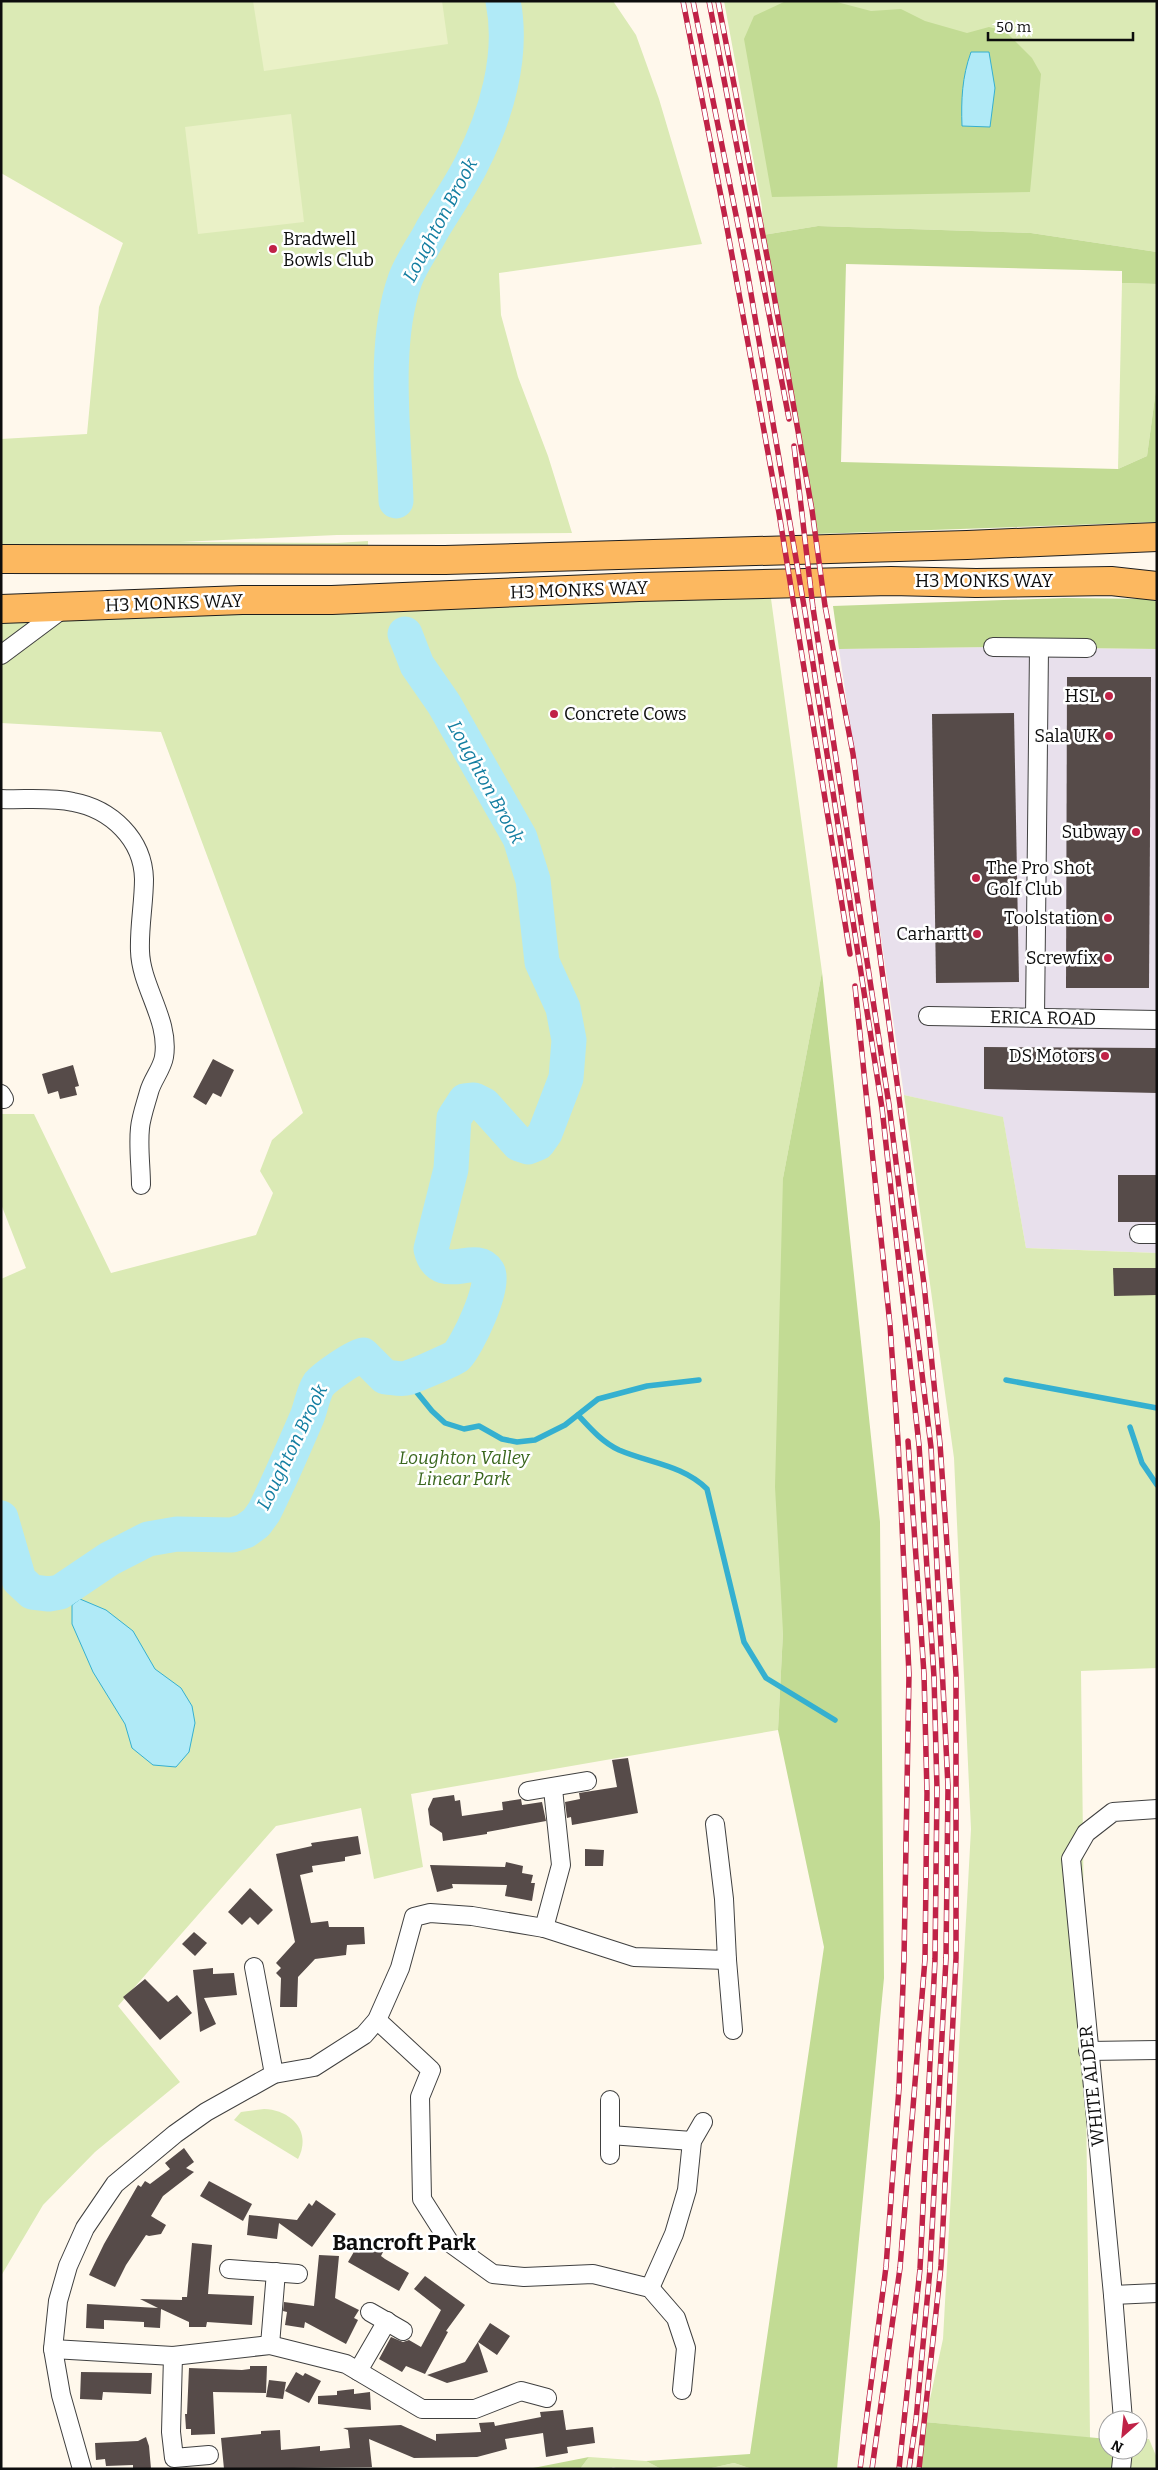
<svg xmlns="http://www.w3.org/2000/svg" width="1158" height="2470" font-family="Bitter,serif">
  <rect width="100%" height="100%" fill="#fff8ec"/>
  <!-- industrial -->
  <path fill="#e8e0ec" d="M993 647 1157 649V1253L1026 1248 1003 1118 904 1095 839 649Z"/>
  <!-- green -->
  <g fill="#dbeab5">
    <path d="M1 1H613L636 35 659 99 702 244 499 273 501 315 518 377 548 456 572 533 337 535 180 542 337 543 368 541V557L1 559V439L87 434 99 307 123 243 1 173Z"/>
    <path d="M724 1H1157V252L1031 233 818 226 763 235 762 207Z"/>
    <path d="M1122 283 1157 284V382L1147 456 1118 469Z"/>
    <path d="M769 584 822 972 783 1178V1632L778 1730 411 1794 423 1867 374 1879 361 1808 276 1826 118 2006 180 2082 95 2152 43 2205 1 2276V1279L26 1268 1 1204V1114H34L111 1273 256 1235 273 1193 260 1171 272 1140 303 1113 161 732 1 723V609Z"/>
    <path d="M904 1095 1003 1117 1026 1248 1157 1253V1668L1081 1671 1090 2438 925 2422 943 2339 971 1829 954 1458Z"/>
    <path d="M264 2109C292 2110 312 2132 298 2159L234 2120 241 2112Z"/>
    <path d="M1138 2439H1149L1157 2458V2469H1121L1123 2450H1138Z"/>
    <path d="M589 2457 646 2461 661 2469H619L613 2467 610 2469H580Z"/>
    <path d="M734 2463 752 2469H707Z"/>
  </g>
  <!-- forest -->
  <g fill="#c2db94">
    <path d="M786 1H833L871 11 901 9 925 21 967 33 989 27 1005 31 1032 58 1041 74 1030 192 772 197 744 39 754 16Z"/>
    <path d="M818 226 1031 233 1157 252V284L1122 283V271L846 264 841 462 1118 469 1147 456 1157 382V522L815 534 763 235Z"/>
    <path d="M1065 598 1149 599 1157 602V649L993 647 839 649 833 606Z"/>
    <path d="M822 972 880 1522 884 1978 837 2469H752L734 2463 707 2469H661L646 2461 750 2454 824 1947 778 1730 783 1632 775 1487 783 1178Z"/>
    <path d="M925 2422 1108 2439V2450H1123L1121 2469H919Z"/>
    <path d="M589 2457 580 2469H528Z"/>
  </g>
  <!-- pitch -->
  <g fill="#eaf1c7">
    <path d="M253 1H442L448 44 264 71Z"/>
    <path d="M291 114 304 222 198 234 185 127Z"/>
  </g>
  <!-- water -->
  <g fill="#b0eaf7" stroke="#35b0d0">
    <path d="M971 52H989L995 88 990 127 962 126C961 100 962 77 971 52Z"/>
    <path d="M80 1599 106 1610 133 1631 155 1669 181 1688 192 1706 195 1723 189 1752 176 1767 153 1765 132 1748 125 1724 93 1672 72 1624V1605Z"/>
  </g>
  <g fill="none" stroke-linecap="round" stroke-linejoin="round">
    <!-- stream -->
    <g stroke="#35b0d0" stroke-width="5.5">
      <path d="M406 1379 432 1411 445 1423 464 1429 479 1426 502 1439 517 1442 535 1440 565 1425 598 1399 647 1386 699 1380"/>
      <path d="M1006 1380 1157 1408"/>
      <path d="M578 1415C590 1428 602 1442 619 1450 649 1463 683 1465 707 1489L744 1642 766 1678 835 1720"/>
      <path d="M1130 1427 1142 1463 1157 1485"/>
    </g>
    <!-- river -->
    <g stroke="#b0eaf7" stroke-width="35">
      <path d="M396 501C394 433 382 345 405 280 411 263 424 246 432 230 445 208 460 187 471 165 496 116 514 56 503 1"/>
      <path d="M1 1518 19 1580 32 1592 49 1594 60 1592 109 1559 148 1539 177 1534 232 1535 245 1531 256 1523 264 1512C280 1480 293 1449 307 1417 311 1407 313 1393 319 1384 325 1377 355 1356 363 1355L385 1377C391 1377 401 1380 407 1378 414 1376 452 1360 457 1356 467 1346 496 1285 488 1272 476 1251 440 1286 431 1249L451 1169 454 1118 465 1101 474 1100 484 1105 519 1144 528 1147 538 1143 545 1133 566 1078 569 1040 563 1008 542 962 533 880 520 838 444 704 417 665 405 634"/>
    </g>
  </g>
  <!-- building -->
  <g fill="#564b49">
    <path d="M1067 677H1151L1149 988H1066Z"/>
    <path d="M1014 713 1019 982 936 983 932 714Z"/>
    <path d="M984 1047 1157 1048V1093L984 1089Z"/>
    <path d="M213 1059 234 1070 221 1097 213 1093 206 1105 193 1097Z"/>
    <path d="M73 1065 79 1086 75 1087 77 1095 60 1099 58 1091 48 1094 42 1074Z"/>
    <rect x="1118" y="1175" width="39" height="47"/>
    <path d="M1113 1268H1157V1295L1114 1296Z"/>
    <path d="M628 1758 638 1813 572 1825 571 1817 567 1818 565 1802 580 1799 579 1793 617 1787 612 1760Z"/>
    <path d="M454 1795 455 1801 460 1800 462 1816 503 1810 502 1802 521 1799 522 1805 542 1802 546 1821 487 1832V1834L443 1841 442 1833 430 1825 428 1809 433 1798Z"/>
    <path d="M358 1836 361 1854 345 1857V1861L312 1866 313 1872 300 1875 311 1923 328 1921 329 1927H364L365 1944 347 1945 346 1955 315 1959 298 1977 297 2007H280L281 1978 276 1973 281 1968 276 1963 295 1942 276 1854 312 1846 311 1843Z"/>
    <path d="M585 1849 604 1850 603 1866H585Z"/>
    <path d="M506 1862 523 1866 522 1873 533 1875 531 1883H535L532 1901 505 1896 507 1885 452 1884 453 1888 437 1892 430 1865 505 1867Z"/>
    <path d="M250 1888 273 1910 258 1925 250 1917 242 1925 228 1912Z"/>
    <path d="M194 1932 207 1943 195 1956 182 1944Z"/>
    <path d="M213 1968V1974L234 1973 237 1995 204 1998 216 2024 200 2032 193 1970Z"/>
    <path d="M145 1979 168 2002 177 1995 192 2013 160 2040 123 1997Z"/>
    <path d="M184 2148 194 2162 186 2168 194 2172 163 2196 151 2216 166 2225 161 2234 149 2236 146 2235 126 2265 115 2287 89 2275 104 2244 138 2185 141 2187 145 2181 150 2184 170 2169 165 2163Z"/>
    <path d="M209 2181 252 2204 243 2221 200 2196Z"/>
    <path d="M316 2200 336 2214 312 2247 279 2223 277 2239 247 2235 249 2215 297 2220 309 2203 312 2206Z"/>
    <path d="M192 2243 212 2245 208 2294 254 2296 252 2325 207 2322 206 2327H189V2322L161 2309 160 2328 144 2327V2322L104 2320V2329L86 2328 87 2304 158 2308 140 2299 182 2300V2297H187Z"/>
    <path d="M359 2243 368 2248 370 2244 377 2247 383 2252 381 2256 385 2259 409 2273 399 2291 348 2262Z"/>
    <path d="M319 2255 339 2256 335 2298 359 2310 354 2318 358 2320 346 2344 305 2322 304 2328 285 2325 287 2312 283 2311 284 2302 314 2306Z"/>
    <path d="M425 2276 465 2305 446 2331 448 2332 425 2374 406 2366 402 2372 379 2359 391 2337 403 2342 409 2340 421 2347 441 2310 414 2289Z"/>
    <path d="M490 2323 510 2336 497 2355 478 2342 488 2372 447 2383 427 2375 465 2362Z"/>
    <path d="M250 2366H267L266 2393 213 2392 215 2434 191 2435V2429H186L185 2414H187L189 2368 242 2370 250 2369Z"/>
    <path d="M81 2372 152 2373 151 2394 103 2392 102 2400 80 2399Z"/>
    <path d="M296 2372 303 2376 305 2373 321 2381 309 2403 285 2391Z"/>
    <path d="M269 2380 286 2382 283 2399 266 2397Z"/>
    <path d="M354 2389V2394L370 2392 371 2410 318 2404V2396L337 2395V2391Z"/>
    <path d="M563 2410 566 2430 593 2427 595 2443 567 2447 568 2453 546 2457 543 2433 505 2439 507 2449 477 2457 414 2458 369 2439 372 2467 224 2469 221 2438 261 2434V2431L280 2430 281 2450 320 2446V2451L350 2448 348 2430 343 2428 401 2425 436 2441V2434L481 2432 479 2423 494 2422 495 2426 541 2417 540 2412Z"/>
    <path d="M146 2437 149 2446 151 2469H133V2465L106 2466 105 2459 96 2460 95 2443 138 2441Z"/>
  </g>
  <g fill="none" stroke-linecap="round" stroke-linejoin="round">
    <defs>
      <g id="minor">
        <path d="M993 647 1087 648"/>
        <path d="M1 655 64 608"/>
        <path d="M1 799C24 800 51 797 73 802 111 809 143 839 144 879 144 903 139 927 140 951 141 987 170 1020 164 1057 162 1069 152 1080 149 1092 146 1103 141 1117 140 1128 138 1147 141 1167 141 1185"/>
        <path d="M928 1016 1157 1020"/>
        <path d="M1035 1017 1039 648"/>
        <path d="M1 1094 4 1099"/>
        <path d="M1139 1234H1157"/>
        <path d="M528 1791 587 1781"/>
        <path d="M544 1928 561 1865 553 1789"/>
        <path d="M727 1960 733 2030"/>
        <path d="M254 1967 274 2074"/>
        <path d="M377 2020 431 2070 420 2097 422 2199 450 2243 493 2274 524 2277 593 2274 650 2288 676 2318 686 2348 682 2390"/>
        <path d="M1088 2051 1157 2050"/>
        <path d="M610 2135 692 2141"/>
        <path d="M610 2155V2100"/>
        <path d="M229 2269 298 2274"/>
        <path d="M650 2288 674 2234 687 2190 692 2141 703 2122"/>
        <path d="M1113 2295 1157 2293"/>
        <path d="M370 2312 403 2331"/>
        <path d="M270 2345 276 2272"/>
        <path d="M53 2349 173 2356 270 2345 346 2364 422 2409H475L521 2391 547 2398"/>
        <path d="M173 2356 171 2432 174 2458 209 2455"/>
        <path d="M358 2371 387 2321"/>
        <path d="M1123 2420 1113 2295 1071 1859 1086 1833 1113 1812 1157 1809"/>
        <path d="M82 2469 61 2395 53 2349 58 2301 68 2266 85 2228 115 2184 175 2134 206 2112 274 2074 314 2067 364 2035 377 2020 400 1968 414 1917 430 1913 472 1916 544 1928 634 1957 727 1960 724 1899 715 1824"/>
        <path d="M1121 2469 1123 2450"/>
      </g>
      <g id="primary">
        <path d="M1 559 445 560 967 545 1157 537"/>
        <path d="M1 609 242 600H332L639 587 891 581 976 583 1111 581 1157 586"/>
      </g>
    </defs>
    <!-- minor casing -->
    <use href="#minor" stroke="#404040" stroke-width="20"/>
    <!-- primary casing -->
    <use href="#primary" stroke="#1e1e1e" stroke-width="30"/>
    <!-- minor -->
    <use href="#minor" stroke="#fff" stroke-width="18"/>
    <!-- primary -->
    <use href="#primary" stroke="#fcb860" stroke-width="28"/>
    <defs>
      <g id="rail">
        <path d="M683 1 725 217 779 513 850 954"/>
        <path d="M693 1 747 270 805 612 882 1108 919 1445 934 1677 937 1789 935 1959 920 2269 899 2469"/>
        <path d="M709 1 789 419"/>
        <path d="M718 1 769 267 812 510 825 606 853 754 924 1284 940 1444 956 1675V1958L941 2266 919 2469"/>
        <path d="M794 446 813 608 889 1105 931 1447 948 1786 946 1958 930 2269 916 2420 909 2469"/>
        <path d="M855 986 890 1325 898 1441 909 1674 904 1959 899 2088 886 2267 860 2469"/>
        <path d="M872 2469 900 2268 925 1959 927 1793 924 1674 908 1441"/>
      </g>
    </defs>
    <!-- rail casing -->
    <use href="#rail" stroke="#c02247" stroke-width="5.5"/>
    <!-- rail -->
    <use href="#rail" stroke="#fff" stroke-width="4" stroke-dasharray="11" stroke-linecap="butt"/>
  </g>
  <!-- markers -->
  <g fill="#c02247" stroke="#fff" stroke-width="2">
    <circle cx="273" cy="249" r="5"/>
    <circle cx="1109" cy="696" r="5"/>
    <circle cx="554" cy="714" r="5"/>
    <circle cx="1109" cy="736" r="5"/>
    <circle cx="1136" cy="832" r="5"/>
    <circle cx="976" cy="878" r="5"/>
    <circle cx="1108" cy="918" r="5"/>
    <circle cx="977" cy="934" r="5"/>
    <circle cx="1108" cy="958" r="5"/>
    <circle cx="1105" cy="1056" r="5"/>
  </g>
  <g text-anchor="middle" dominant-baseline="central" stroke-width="5" stroke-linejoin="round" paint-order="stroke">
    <!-- poi labels -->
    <g font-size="18" fill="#0d0d0d" stroke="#fff" text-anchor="end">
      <text x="283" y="239" text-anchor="start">Bradwell<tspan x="283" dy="21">Bowls Club</tspan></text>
      <text x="1099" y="696">HSL</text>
      <text x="564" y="714" text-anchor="start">Concrete Cows</text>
      <text x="1099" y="736">Sala UK</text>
      <text x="1126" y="832">Subway</text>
      <text x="986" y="868" text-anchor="start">The Pro Shot<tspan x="986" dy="21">Golf Club</tspan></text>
      <text x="1098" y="918">Toolstation</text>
      <text x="967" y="934">Carhartt</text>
      <text x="1098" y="958">Screwfix</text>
      <text x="1095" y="1056">DS Motors</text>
    </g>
    <!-- street labels -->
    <g font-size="18" fill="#0d0d0d" stroke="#fff">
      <text x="984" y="581">H3 MONKS WAY</text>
      <text transform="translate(579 590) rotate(-2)">H3 MONKS WAY</text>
      <text transform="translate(174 603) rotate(-2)">H3 MONKS WAY</text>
      <text transform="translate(1043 1018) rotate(1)">ERICA ROAD</text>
      <text transform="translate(1092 2086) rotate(-96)">WHITE ALDER</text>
    </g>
    <!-- park labels -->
    <g font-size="18" font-style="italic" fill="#39661c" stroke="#fff">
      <text x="464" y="1458">Loughton Valley<tspan x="464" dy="21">Linear Park</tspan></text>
    </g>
    <!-- water labels -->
    <g font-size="19" font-style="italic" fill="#137ea1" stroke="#fff">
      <text transform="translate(440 220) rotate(-62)">Loughton Brook</text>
      <text transform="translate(486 782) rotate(61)">Loughton Brook</text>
      <text transform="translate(292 1447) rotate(-64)">Loughton Brook</text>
    </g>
    <!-- district labels -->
    <g font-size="22" font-weight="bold" fill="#0d0d0d" stroke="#fff">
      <text x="404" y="2242">Bancroft Park</text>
    </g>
  </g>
  <!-- border -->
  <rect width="1158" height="2470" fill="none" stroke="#0d0d0d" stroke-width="5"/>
  <!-- north arrow -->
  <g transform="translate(1123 2435) rotate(207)"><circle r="24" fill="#ffffff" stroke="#9e9e9e"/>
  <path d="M0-4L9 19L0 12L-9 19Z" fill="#c02247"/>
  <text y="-8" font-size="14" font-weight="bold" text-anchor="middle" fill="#0d0d0d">N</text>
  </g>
  <!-- scale -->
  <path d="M988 32v8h145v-8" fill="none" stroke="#0d0d0d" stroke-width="2.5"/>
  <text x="996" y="32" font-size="15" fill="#0d0d0d" stroke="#ffffff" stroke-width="4" paint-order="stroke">50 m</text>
</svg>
